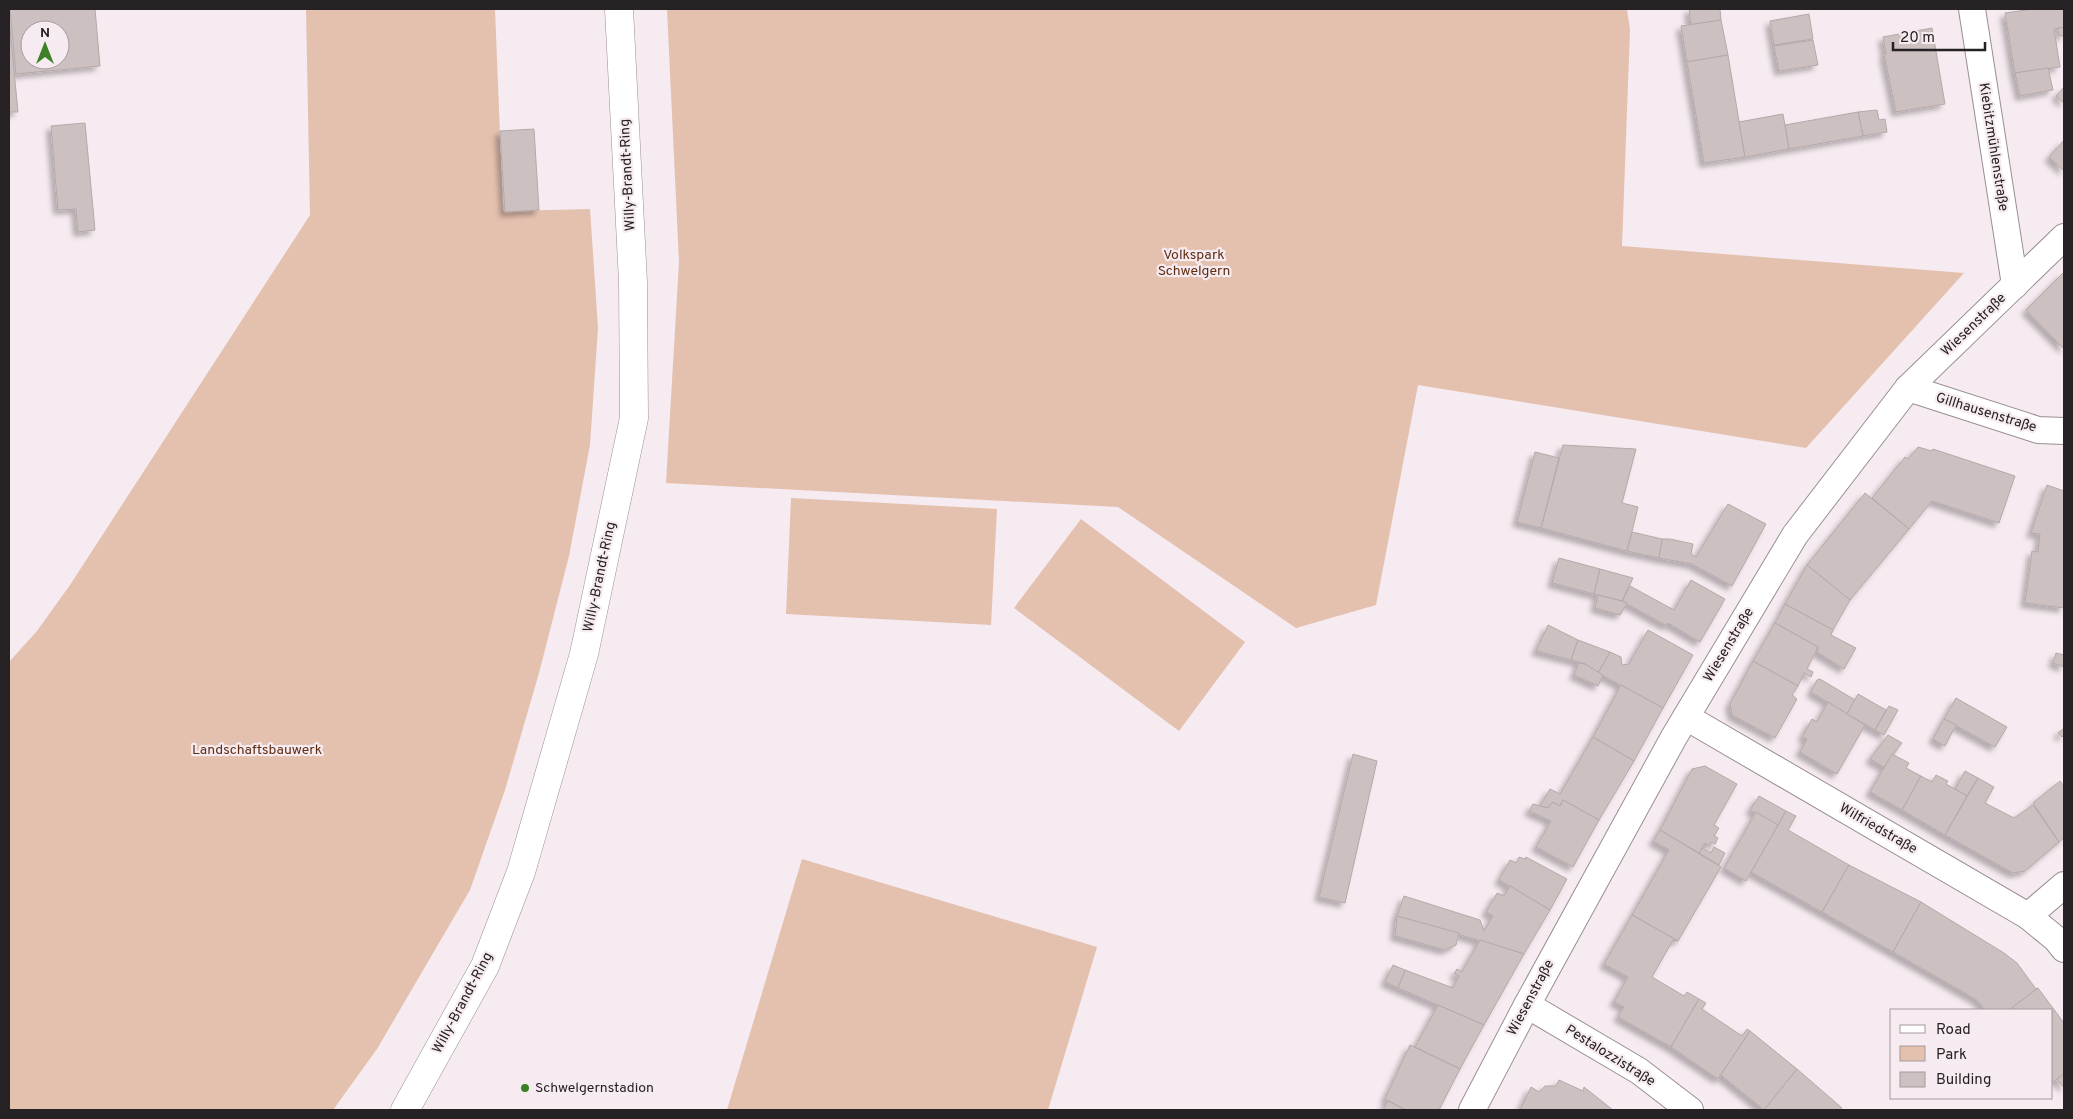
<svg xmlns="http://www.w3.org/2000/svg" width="2073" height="1119" font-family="Overpass,sans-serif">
  <defs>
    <filter id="shadow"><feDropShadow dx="-4.5" dy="4.5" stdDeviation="2.5" flood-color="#0004"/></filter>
  </defs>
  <rect width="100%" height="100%" fill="#f6ebf0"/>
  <!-- green -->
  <g fill="#e4c0af">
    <path d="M306 9H495L503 211 590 209 598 328 590 445 569 556 539 673 505 790 470 890 377 1049 333 1110H9V662L37 631 70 585 310 215Z"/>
    <path d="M667 9H1627L1630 30 1622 246 1964 273 1806 448 1418 385 1376 605 1296 628 1118 507 666 483 679 262Z"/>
    <path d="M791 498 997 509 991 625 786 614Z"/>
    <path d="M1081 519 1245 642 1179 731 1014 608Z"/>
    <path d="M802 859 1097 947 1048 1110H727Z"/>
  </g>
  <!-- building -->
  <g fill="#cdc0c0" stroke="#b5a8a9" fill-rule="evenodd" filter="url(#shadow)">
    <path d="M10 9H95L100 66 16 74ZM30 30H60V60H30Z"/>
    <path d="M1689 9H1720L1721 20 1691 25Z"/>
    <path d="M2033 9H2064V27L2054 29 2060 67 2015 73 2005 13Z"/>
    <path d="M1809 14 1813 39 1774 45 1770 21Z"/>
    <path d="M9 19 18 112H9Z"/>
    <path d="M1721 20 1728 55 1687 62 1681 26Z"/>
    <path d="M2064 27V36H2059L2058 28Z"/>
    <path d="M1932 28 1945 104 1896 112 1884 54H1886L1883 37Z"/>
    <path d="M1813 40 1818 65 1779 71 1774 46Z"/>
    <path d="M1728 55 1745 157 1704 163 1687 62Z"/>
    <path d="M2048 68 2053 90 2020 96 2015 73Z"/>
    <path d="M2064 87V103L2056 96Z"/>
    <path d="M1877 110 1879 120 1885 119 1887 132 1863 136 1858 112Z"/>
    <path d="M1858 112 1863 136 1789 149 1785 125Z"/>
    <path d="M1783 114 1789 149 1745 157 1739 122Z"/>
    <path d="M85 123 95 230 78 232 76 209 58 210 51 126Z"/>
    <path d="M534 129 539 210 505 212 500 131Z"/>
    <path d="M2064 140V171L2049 157Z"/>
    <path d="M2064 272V349L2026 310Z"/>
    <path d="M1563 445 1636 449 1622 503 1638 507 1627 551 1541 528Z"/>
    <path d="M1918 447 1932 451 1933 449 2015 476 1999 523 1932 501 1909 529 1872 498 1905 457 1908 459Z"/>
    <path d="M1535 452 1559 458 1541 528 1517 522Z"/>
    <path d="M2047 485 2064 491V608L2025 603 2032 551 2038 552 2040 534 2031 533Z"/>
    <path d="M1865 493 1909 529 1850 600 1807 565Z"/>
    <path d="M1728 504 1766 524 1732 586 1692 564 1659 558 1662 539H1670L1693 544 1691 554 1696 557Z"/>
    <path d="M1632 532 1662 539 1659 558 1627 551Z"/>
    <path d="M1559 558 1600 569 1594 594 1552 583Z"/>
    <path d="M1807 565 1850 600 1833 630 1785 604Z"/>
    <path d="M1600 569 1633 578 1622 601 1594 594Z"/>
    <path d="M1691 580 1725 599 1700 642 1668 623 1667 626 1622 601 1630 586 1674 610Z"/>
    <path d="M1598 595 1622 601 1627 603 1620 615 1595 608Z"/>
    <path d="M1785 604 1833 630 1831 635 1856 648 1844 669 1817 652 1818 647 1775 623Z"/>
    <path d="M1775 623 1818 647 1807 669 1813 672 1811 677 1804 673 1798 686 1753 661Z"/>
    <path d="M1548 625 1578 640 1571 660 1536 651Z"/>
    <path d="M1648 630 1693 655 1663 708 1598 673 1610 652 1621 657 1622 665 1629 664Z"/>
    <path d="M1578 640 1610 652 1598 673 1585 664 1571 660Z"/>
    <path d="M2056 653 2064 655V667L2053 663Z"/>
    <path d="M1753 661 1798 686 1792 695 1797 699 1775 738 1732 715 1730 704Z"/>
    <path d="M1579 663 1585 664 1603 675 1598 686 1574 675Z"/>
    <path d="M1820 679 1855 700 1847 714 1811 692 1817 680Z"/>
    <path d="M1621 685 1663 708 1634 761 1593 737Z"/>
    <path d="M1858 694 1886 710 1875 730 1847 714Z"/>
    <path d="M1956 698 2007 727 1995 747 1944 719Z"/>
    <path d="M1828 702 1865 725 1837 774 1800 752 1807 739 1802 737 1812 719 1817 722Z"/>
    <path d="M1889 706 1898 710 1884 735 1875 730Z"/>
    <path d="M1944 719 1956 725 1945 746 1933 739Z"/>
    <path d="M2064 728V735L2062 737 2058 733Z"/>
    <path d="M1888 735 1902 743 1884 767 1870 759Z"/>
    <path d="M1593 737 1634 761 1599 820 1563 800 1560 806 1553 802 1548 808 1540 806 1550 789 1560 794Z"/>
    <path d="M1353 754 1377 761 1345 903 1319 897Z"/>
    <path d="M1892 754 1909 763 1906 768 1921 776 1902 810 1870 792Z"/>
    <path d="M1705 766 1737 784 1714 825 1719 828 1714 836 1718 838 1715 844 1711 842 1709 846 1705 843 1699 853 1660 830 1692 769Z"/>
    <path d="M1965 771 1978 778 1967 796 1955 789Z"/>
    <path d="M1936 775 1948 781 1946 784 1967 796 1945 835 1902 810 1921 776 1932 782Z"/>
    <path d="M1978 778 1994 787 1985 803 2014 818 2033 805 2059 842 2025 871 2013 873 1945 835Z"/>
    <path d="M2060 781 2064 786V838L2059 842 2033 803Z"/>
    <path d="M1759 796 1786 811 1778 825 1750 810Z"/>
    <path d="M1563 800 1599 820 1573 867 1536 847 1551 821 1529 811 1533 804 1548 808 1553 802 1560 806Z"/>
    <path d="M1786 811 1796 816 1788 830 1849 865 1822 912 1751 872Z"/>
    <path d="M1756 812 1778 825 1746 881 1724 868Z"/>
    <path d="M1660 830 1721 867 1678 941 1632 915 1669 850 1653 841Z"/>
    <path d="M1714 847 1725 853 1719 865 1699 853 1702 848 1711 853Z"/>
    <path d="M1519 857 1525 859 1526 857 1567 879 1550 910 1499 880 1510 860 1516 863Z"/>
    <path d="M1849 865 1921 902 1893 952 1822 912Z"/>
    <path d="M1510 886 1550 910 1524 954 1397 916 1404 896 1480 920 1484 931 1493 916 1486 912 1497 893 1504 896Z"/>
    <path d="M1921 902 2004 953 2017 963 2036 989 2038 988 2009 1010H1985L1977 1000 1893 952Z"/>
    <path d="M1632 915 1678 941 1673 940 1652 977 1684 996 1687 992 1699 999 1671 1047 1618 1017 1624 1007 1614 1002 1628 977 1604 964Z"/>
    <path d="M1397 916 1459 933 1456 945 1445 950 1395 936Z"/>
    <path d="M1480 940 1524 954 1484 1025 1398 988 1405 970 1453 988 1459 976 1454 974 1457 969 1462 972Z"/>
    <path d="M1393 965 1405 970 1398 988 1385 982Z"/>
    <path d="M2038 988 2064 1023V1074L2052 1083V1010H2009Z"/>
    <path d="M1699 999 1706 1003 1702 1009 1742 1036 1747 1029 1750 1031 1718 1079 1671 1047Z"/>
    <path d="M1438 1005 1484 1025 1460 1069 1415 1047Z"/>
    <path d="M1750 1031 1797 1069 1764 1110 1722 1076 1718 1079Z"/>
    <path d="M1410 1045 1460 1069 1439 1110H1406L1385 1099Z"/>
    <path d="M1797 1069 1842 1108 1840 1110H1764Z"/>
    <path d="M2064 1074V1088L2057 1079Z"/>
    <path d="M1559 1080 1583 1091 1584 1087 1613 1110H1520L1531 1087 1539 1092 1545 1086H1556Z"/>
    <path d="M1388 1101 1406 1110H1383Z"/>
  </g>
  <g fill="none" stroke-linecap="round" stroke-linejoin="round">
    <defs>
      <g id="street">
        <path d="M1972 9 2015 285"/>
        <path d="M1908 388 2038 430 2064 431"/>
        <path d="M1686 717 2028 916 2056 939 2064 949"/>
        <path d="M2028 916 2064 885"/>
        <path d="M1527 1005 1639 1071 1690 1110"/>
        <path d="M1472 1110 1527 1005 1674 737 1795 535 1908 388 2064 237"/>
      </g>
      <path id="secondary" d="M405 1110 485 966 521 872 584 654 634 418 633 282 619 9"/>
    </defs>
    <!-- street casing -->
    <use href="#street" stroke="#998f94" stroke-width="28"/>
    <!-- secondary casing -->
    <use href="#secondary" stroke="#998f94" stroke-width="29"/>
    <!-- street -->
    <use href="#street" stroke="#fff" stroke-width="26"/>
    <!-- secondary -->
    <use href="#secondary" stroke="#fff" stroke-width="28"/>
  </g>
  <!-- markers -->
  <circle fill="#3c8125" stroke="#f6ebf0" stroke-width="2" cx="525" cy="1088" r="5"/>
  <g text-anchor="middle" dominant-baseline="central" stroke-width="4.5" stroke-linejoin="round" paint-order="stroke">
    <!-- street labels -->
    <g font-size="14" fill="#262224" stroke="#f6ebf0">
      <text transform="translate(1993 147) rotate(81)">Kiebitzmühlenstraße</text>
      <text transform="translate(628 175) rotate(-93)">Willy-Brandt-Ring</text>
      <text transform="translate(1974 325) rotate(-44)">Wiesenstraße</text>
      <text transform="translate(1986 413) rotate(17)">Gillhausenstraße</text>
      <text transform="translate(600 577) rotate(-78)">Willy-Brandt-Ring</text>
      <text transform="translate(1729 645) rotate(-59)">Wiesenstraße</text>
      <text transform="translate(1878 829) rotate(30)">Wilfriedstraße</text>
      <text transform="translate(1531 998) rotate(-62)">Wiesenstraße</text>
      <text transform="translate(463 1003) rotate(-62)">Willy-Brandt-Ring</text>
      <text transform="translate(1610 1056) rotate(32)">Pestalozzistraße</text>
    </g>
    <!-- park labels -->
    <g font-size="14" fill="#5f2d11" stroke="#f6ebf0">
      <text x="1194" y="255">Volkspark<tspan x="1194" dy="16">Schwelgern</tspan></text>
      <text x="257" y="750">Landschaftsbauwerk</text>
    </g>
    <!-- poi labels -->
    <g font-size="14" fill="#262224" stroke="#f6ebf0" text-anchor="start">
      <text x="535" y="1088">Schwelgernstadion</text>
    </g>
  </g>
  <!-- border -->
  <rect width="2073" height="1119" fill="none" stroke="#262224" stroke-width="20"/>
  <!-- legend -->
  <rect x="1890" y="1009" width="162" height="90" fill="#f6ebf0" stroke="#a39b9e"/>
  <rect x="1900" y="1025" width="25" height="8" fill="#ffffff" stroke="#a39b9e"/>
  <text x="1936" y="1034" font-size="15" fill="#262224">Road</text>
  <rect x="1900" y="1046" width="25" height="15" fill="#e4c0af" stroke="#a39b9e"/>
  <text x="1936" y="1059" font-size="15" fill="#262224">Park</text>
  <rect x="1900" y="1072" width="25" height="15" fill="#cdc0c0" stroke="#a39b9e"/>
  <text x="1936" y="1084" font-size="15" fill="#262224">Building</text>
  <!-- north arrow -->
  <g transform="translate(45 45)"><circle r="24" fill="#f6ebf0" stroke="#a39b9e"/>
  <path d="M0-4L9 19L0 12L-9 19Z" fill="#3c8125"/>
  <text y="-8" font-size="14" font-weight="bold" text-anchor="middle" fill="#262224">N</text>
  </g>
  <!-- scale -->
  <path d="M1893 42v8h92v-8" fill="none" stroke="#262224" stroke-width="2.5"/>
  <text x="1900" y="42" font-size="15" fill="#262224" stroke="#f6ebf0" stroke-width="4" paint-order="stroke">20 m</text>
</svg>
